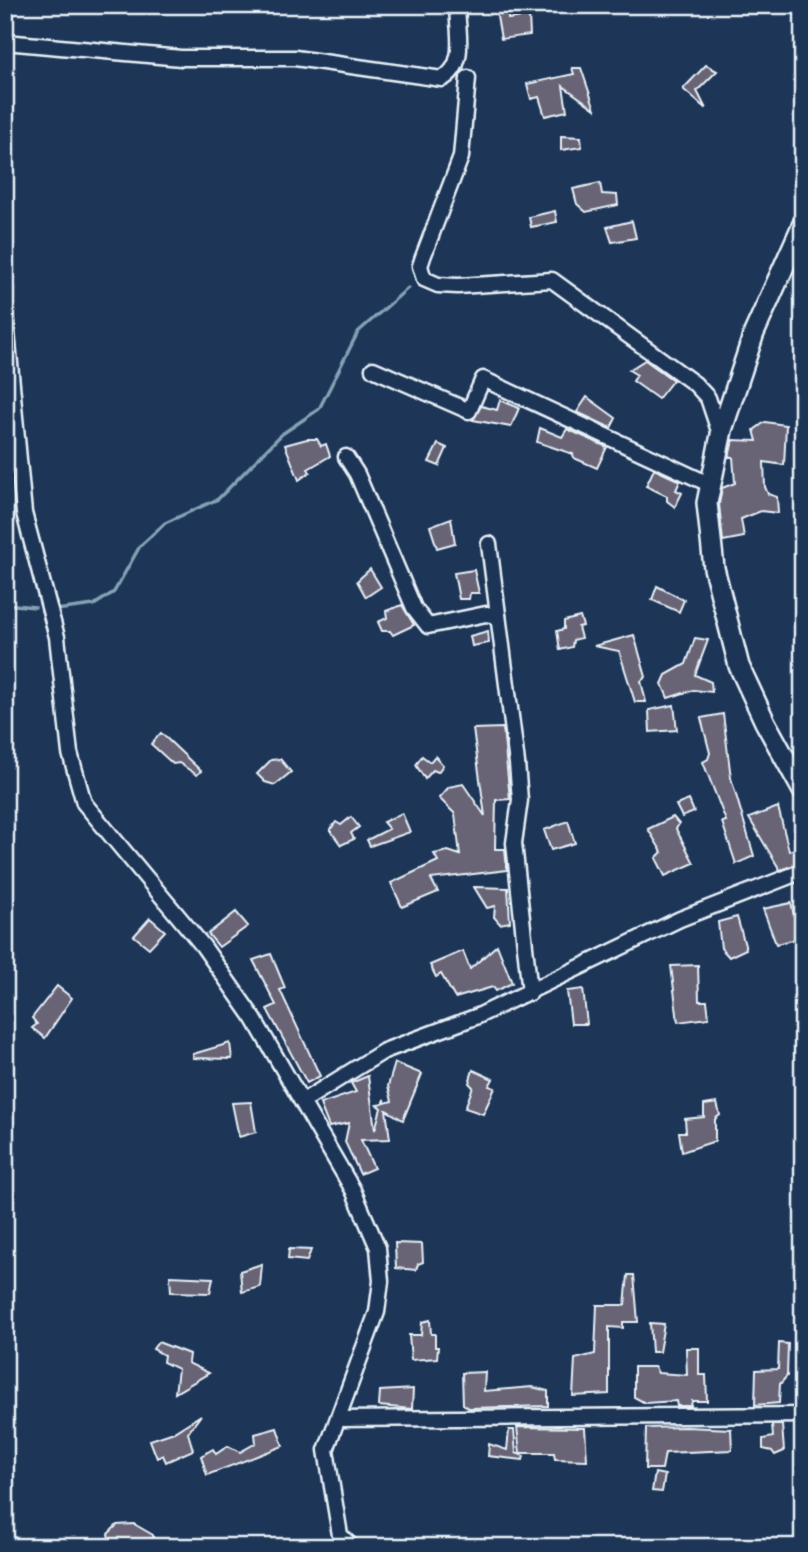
<svg xmlns="http://www.w3.org/2000/svg" width="808" height="1552" font-family="'Shantell Sans',sans-serif">
  <rect width="100%" height="100%" fill="#1d3557"/>
  <filter id="ink" filterUnits="userSpaceOnUse"><feTurbulence type="fractalNoise" baseFrequency=".0143" numOctaves="2"/><feDisplacementMap in="SourceGraphic" scale="14" xChannelSelector="R" yChannelSelector="G"/><feConvolveMatrix kernelMatrix="1 2 1 2 8 2 1 2 1" color-interpolation-filters="sRGB"/></filter>
  <g filter="url(#ink)">
    <g fill="none" stroke-linecap="round" stroke-linejoin="round">
      <!-- stream -->
      <g stroke="#84a1b5" stroke-width="3.5">
        <path d="M5 604 35 607"/>
        <path d="M56 610 94 605 114 592 140 546 165 523 218 499 282 434 319 409 358 332 408 288"/>
      </g>
    </g>
    <!-- building -->
    <g fill="#686374" stroke="#e8f1f8" stroke-width="2">
      <path d="M495 5H508V19L529 16 530 35 501 39Z"/>
      <path d="M706 65 717 71 697 91 706 109 683 89Z"/>
      <path d="M572 68H581L595 109 563 86 567 111 545 116 539 97 531 99 527 84 574 74Z"/>
      <path d="M561 136 581 137 582 147 561 150Z"/>
      <path d="M600 183 602 194 617 195 618 205 586 212 577 204 573 189Z"/>
      <path d="M555 211 557 222 531 227 529 217Z"/>
      <path d="M632 221 636 238 612 242 607 227Z"/>
      <path d="M645 360 673 380 658 399 633 381 637 375 629 370Z"/>
      <path d="M587 397 616 418 611 428 577 412Z"/>
      <path d="M500 400 519 408 511 427 473 420 481 406 497 410Z"/>
      <path d="M765 422 786 425 784 465 764 462 765 487 768 494 777 497 778 513 761 511 741 519 744 537 723 541 719 504 722 488 735 483 733 457H729L733 440 757 441 754 430Z"/>
      <path d="M540 428 562 437 567 429 607 447 597 468 574 458 573 454 537 442Z"/>
      <path d="M307 439H317L321 446 326 444 330 456 308 469 310 472 299 480 285 445Z"/>
      <path d="M438 444 447 448 439 466 429 462Z"/>
      <path d="M654 469 680 481 676 490 682 493 675 507 667 501V496L646 486Z"/>
      <path d="M451 518 455 543 437 548 430 526Z"/>
      <path d="M370 569 381 587 366 597 357 581Z"/>
      <path d="M474 570 479 593H470L469 599H459L454 573Z"/>
      <path d="M657 586 684 600 679 612 652 600Z"/>
      <path d="M402 605 414 625 393 635 390 631H382L378 622 387 618 386 611Z"/>
      <path d="M580 617 583 626 578 627 581 638 573 640 572 647 560 650 557 631 564 629V621Z"/>
      <path d="M488 631 489 643 472 646 470 636Z"/>
      <path d="M634 635 646 677 641 681 646 702H635L619 651 594 646Z"/>
      <path d="M695 638 708 640 695 675 711 682 712 692 693 690 668 698 662 684 666 675 686 664Z"/>
      <path d="M674 705 677 730 650 732 649 710Z"/>
      <path d="M723 714 731 778 754 856 736 864 722 822 726 821 703 762 708 759 710 753 701 718Z"/>
      <path d="M503 728 510 799 496 800 495 849H505L507 870 431 879 438 892 402 907 391 883 438 861 434 854 448 851 460 855 455 814 439 798 449 787 463 784 485 816 473 729Z"/>
      <path d="M161 733 201 771 197 775 179 763 173 764 151 744Z"/>
      <path d="M422 756 430 762 435 756 443 765 438 772 433 770 425 779 416 765Z"/>
      <path d="M280 759 291 772 275 785 265 782 257 774 271 760Z"/>
      <path d="M689 800 694 812 682 817 676 805Z"/>
      <path d="M778 807 789 851 803 846V862L780 870 749 818Z"/>
      <path d="M402 813 410 832 370 846 367 840 389 829 383 822Z"/>
      <path d="M351 817 359 827 351 833 354 839 341 845 330 830 336 822 341 825Z"/>
      <path d="M673 817 679 824 676 829 694 863 665 876 656 858 662 852 648 829Z"/>
      <path d="M568 821 575 843 551 850 544 830Z"/>
      <path d="M474 887 508 888 510 922 500 924 494 917 495 906 487 908Z"/>
      <path d="M791 903 800 938 776 944 763 909Z"/>
      <path d="M236 912 248 926 219 947 208 934Z"/>
      <path d="M737 917 746 949 729 957 721 948 718 922Z"/>
      <path d="M150 918 165 931 149 948 134 936Z"/>
      <path d="M497 945 512 983 496 991 493 987 455 998 441 974 436 977 430 965 463 951 470 969Z"/>
      <path d="M271 954 285 988 280 990 320 1076 307 1083 267 1009 276 1005 253 960Z"/>
      <path d="M698 965 699 1001H707L709 1018 678 1022 671 966Z"/>
      <path d="M57 986 72 998 45 1038 32 1028 37 1024 32 1018Z"/>
      <path d="M583 989 587 1024H571L567 991Z"/>
      <path d="M230 1043 232 1059 193 1058V1054Z"/>
      <path d="M395 1063 422 1074 403 1120 386 1110 390 1139 361 1140 374 1168 360 1174 345 1142 349 1123 329 1127 320 1104 356 1092 351 1083 368 1076 375 1130 381 1108 377 1105 383 1104 384 1099 385 1103 392 1101 388 1086Z"/>
      <path d="M473 1070 493 1079 489 1086 495 1088 483 1114 465 1108 473 1087 469 1083Z"/>
      <path d="M251 1102 256 1132 239 1137 232 1103Z"/>
      <path d="M717 1103 720 1115 715 1119V1141L682 1152 679 1132H686L685 1119 704 1117V1105Z"/>
      <path d="M395 1243 422 1244 423 1262 418 1264 416 1270 396 1268Z"/>
      <path d="M289 1249 311 1250 307 1261 288 1259Z"/>
      <path d="M262 1264 260 1287 242 1292 240 1271Z"/>
      <path d="M628 1275H634L638 1322H623V1328L609 1327V1394L573 1396 575 1359 595 1354 597 1305H625Z"/>
      <path d="M170 1276 213 1278 210 1293 171 1292Z"/>
      <path d="M430 1320 431 1334H435V1347H438L437 1358 411 1360 409 1335H421L422 1322Z"/>
      <path d="M650 1323 664 1324 659 1352H652Z"/>
      <path d="M158 1342 189 1354 188 1363 209 1373 175 1393 178 1369 163 1362 164 1355 153 1349Z"/>
      <path d="M779 1343 788 1344 787 1376 780 1384 779 1403 755 1405 756 1370 778 1369Z"/>
      <path d="M686 1348H699V1375H706L707 1401H692L691 1406H677L676 1401 645 1403 634 1397V1367H655L658 1373 687 1375Z"/>
      <path d="M485 1372 484 1391 532 1387 548 1391V1406L469 1408 463 1404 462 1373Z"/>
      <path d="M413 1389 412 1409 379 1406 380 1391Z"/>
      <path d="M201 1415 188 1433 193 1450 166 1462 163 1455 157 1458 150 1440 174 1432Z"/>
      <path d="M772 1425H782L784 1451 775 1455 772 1451 763 1449V1439L773 1437Z"/>
      <path d="M517 1427 585 1428 587 1460 555 1459 554 1453H520Z"/>
      <path d="M686 1427 731 1429 732 1450 665 1453 662 1469H645L646 1428Z"/>
      <path d="M277 1428 283 1446 207 1475 201 1456 213 1449 216 1454 228 1446 240 1452 256 1443 255 1434Z"/>
      <path d="M509 1430H514L516 1453 524 1456 523 1460 488 1456 489 1444 507 1450Z"/>
      <path d="M655 1473 665 1475 662 1492 652 1491Z"/>
      <path d="M134 1524 153 1535 154 1547H111L108 1534 117 1525Z"/>
    </g>
    <g fill="none" stroke-linecap="round" stroke-linejoin="round">
      <defs>
        <g id="minor">
          <path d="M5 42 181 58H295L442 79C468 65 457 30 457 5"/>
          <path d="M468 78 461 157 423 257 420 266 424 279 438 285 458 286 552 280 695 384 708 398 721 437"/>
          <path d="M5 310 24 513 57 637 70 753 84 803 203 946 254 1019 353 1190 378 1248 381 1281 377 1312 326 1450 340 1535 352 1547"/>
          <path d="M373 369 469 411 483 379 711 485"/>
          <path d="M346 457 357 474 414 608 428 626 486 614 498 616"/>
          <path d="M489 544 517 763 520 800 514 843 530 993"/>
          <path d="M303 1101 384 1051 478 1016 680 919 803 871"/>
          <path d="M338 1419 803 1415"/>
        </g>
        <path id="secondary" d="M803 224 754 333 722 430 707 503 714 568 739 666 765 722 803 791"/>
      </defs>
      <!-- minor casing -->
      <use href="#minor" stroke="#e8f1f8" stroke-width="19"/>
      <!-- secondary casing -->
      <use href="#secondary" stroke="#e8f1f8" stroke-width="24"/>
      <!-- minor -->
      <use href="#minor" stroke="#1d3557" stroke-width="14"/>
      <!-- secondary -->
      <use href="#secondary" stroke="#1d3557" stroke-width="19"/>
    </g>
  </g>
  <!-- margin -->
  <rect width="808" height="1552" fill="none" stroke="#1d3557" stroke-width="28"/>
  <rect x="14" y="14" width="780" height="1524" fill="none" stroke="#e8f1f8" stroke-width="2.5" filter="url(#ink)"/>
</svg>
